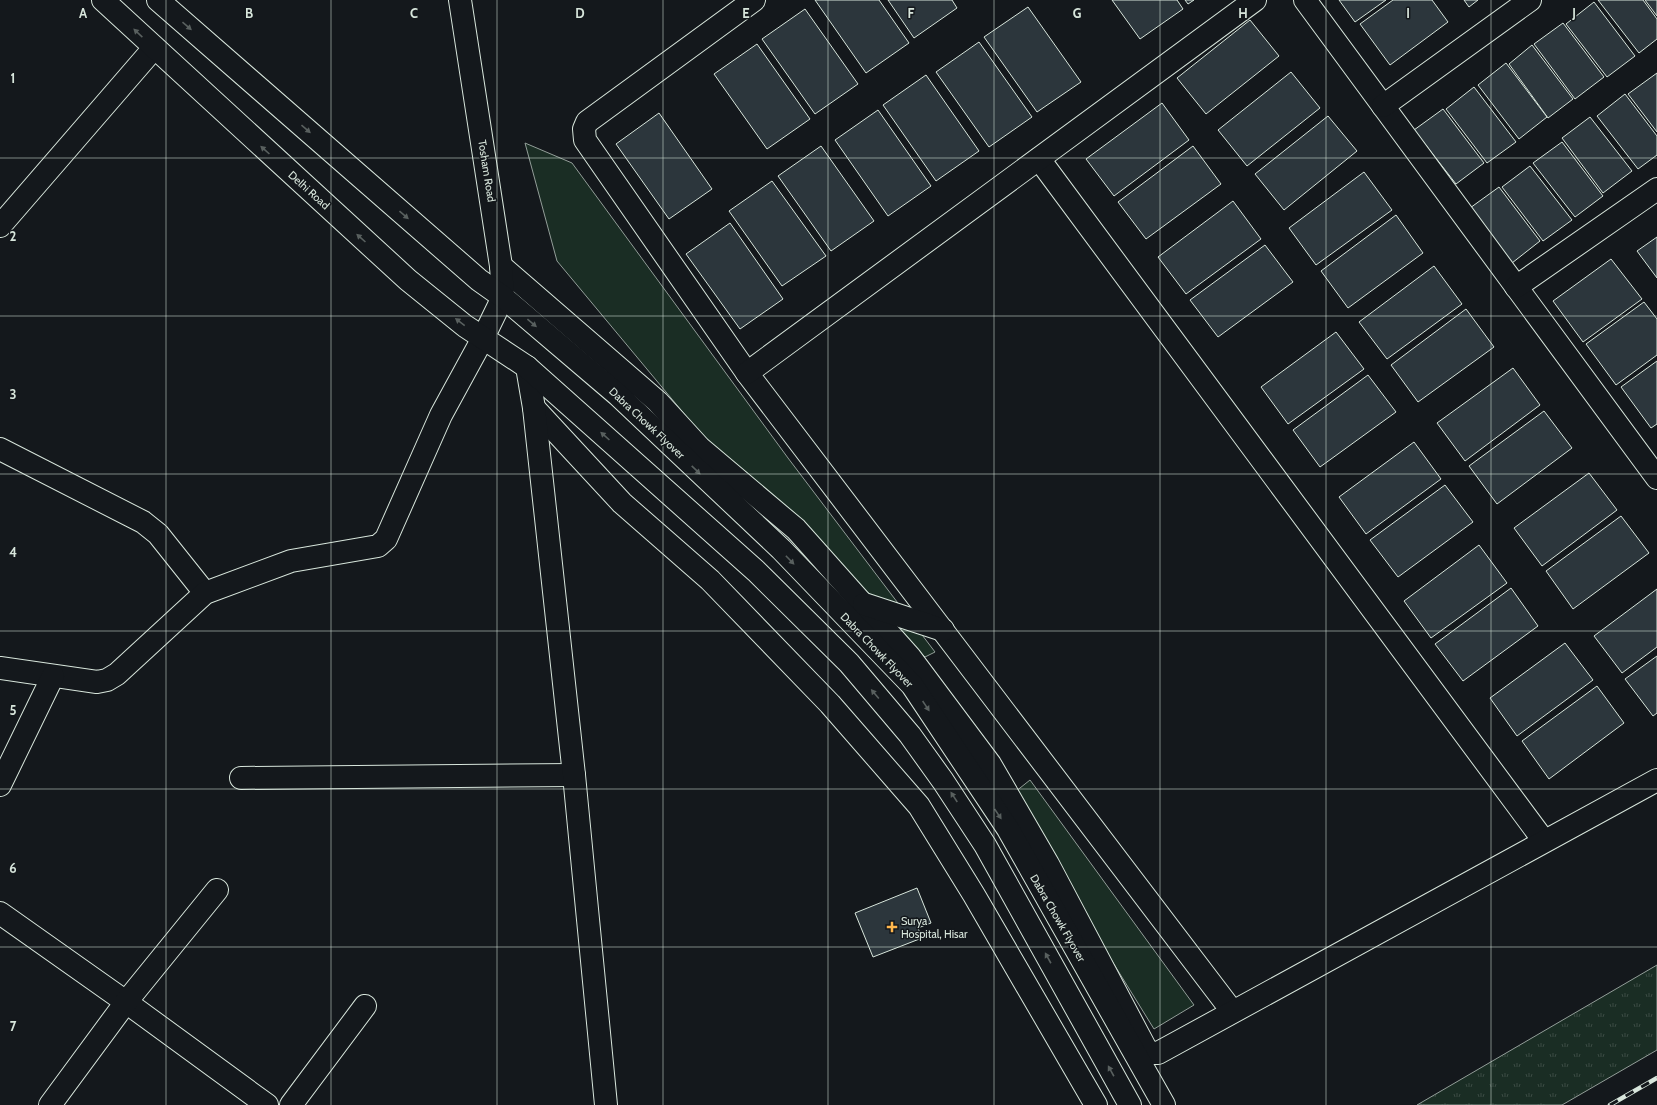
<svg xmlns="http://www.w3.org/2000/svg" width="1657" height="1105" font-family="Cabin,sans-serif">
  <defs>
    <pattern id="grass-tufts" width="24" height="20" patternUnits="userSpaceOnUse"><rect width="24" height="20" fill="#1a2d24"/><path d="M3 7l-1-3M5 7V3M7 7l1-3M15 17l-1-3M17 17v-4M19 17l1-3" fill="none" stroke="#3b4b43"/></pattern>
  </defs>
  <rect width="100%" height="100%" fill="#14181c"/>
  <!-- grass -->
  <path fill="url(#grass-tufts)" stroke="#939e99" d="M1657 965V1050L1562 1105H1417Z"/>
  <!-- green -->
  <g fill="#1a2d24" stroke="#939e99">
    <path d="M525 143 572 163 788 458 935 652 925 657 696 428 557 261Z"/>
    <path d="M1030 780 1194 1005 1154 1029 1010 796Z"/>
  </g>
  <!-- building -->
  <g fill="#2c363c" stroke="#d8e6dc">
    <path d="M815 0H879L909 43 866 73Z"/>
    <path d="M888 0H952L957 8 914 38Z"/>
    <path d="M1112 0H1177L1183 9 1140 39Z"/>
    <path d="M1185 0H1194L1188 4Z"/>
    <path d="M1339 0H1386L1355 22Z"/>
    <path d="M1393 0H1432L1448 22 1390 65 1360 24Z"/>
    <path d="M1464 0H1478L1469 7Z"/>
    <path d="M1598 0H1643L1657 19V39L1639 53Z"/>
    <path d="M1645 0H1657V16Z"/>
    <path d="M1594 2 1635 56 1607 77 1566 24Z"/>
    <path d="M1028 7 1081 82 1037 112 984 37Z"/>
    <path d="M805 9 858 84 815 114 762 39Z"/>
    <path d="M1250 20 1279 56 1206 114 1177 78Z"/>
    <path d="M1563 23 1604 77 1575 99 1534 44Z"/>
    <path d="M979 42 1032 117 989 147 936 72Z"/>
    <path d="M757 44 810 119 767 149 714 74Z"/>
    <path d="M1532 45 1573 99 1548 118 1509 64Z"/>
    <path d="M1506 63 1547 117 1519 139 1478 85Z"/>
    <path d="M1291 72 1320 108 1247 166 1218 130Z"/>
    <path d="M1657 73V132L1628 94Z"/>
    <path d="M926 75 979 151 936 181 883 105Z"/>
    <path d="M1474 87 1516 142 1487 163 1446 109Z"/>
    <path d="M1625 94 1657 136V155L1638 169 1597 116Z"/>
    <path d="M1162 103 1189 140 1114 196 1086 159Z"/>
    <path d="M1443 109 1484 163 1456 184 1414 130Z"/>
    <path d="M878 110 931 186 888 216 835 140Z"/>
    <path d="M659 113 712 189 669 219 616 144Z"/>
    <path d="M1328 116 1357 151 1284 210 1255 174Z"/>
    <path d="M1590 117 1632 171 1603 193 1562 138Z"/>
    <path d="M1562 142 1603 196 1575 217 1533 163Z"/>
    <path d="M821 146 874 221 831 251 778 176Z"/>
    <path d="M1193 146 1221 184 1146 239 1118 202Z"/>
    <path d="M1530 166 1572 220 1543 241 1502 187Z"/>
    <path d="M1364 172 1392 210 1316 265 1289 228Z"/>
    <path d="M772 181 826 256 782 286 729 211Z"/>
    <path d="M1499 187 1540 241 1512 263 1470 208Z"/>
    <path d="M1233 201 1261 239 1186 294 1158 257Z"/>
    <path d="M1396 215 1423 253 1348 308 1321 271Z"/>
    <path d="M730 223 783 299 740 329 686 254Z"/>
    <path d="M1657 237V278L1637 251Z"/>
    <path d="M1265 245 1293 282 1218 337 1190 300Z"/>
    <path d="M1611 259 1642 299 1583 342 1553 301Z"/>
    <path d="M1434 266 1462 304 1387 359 1359 322Z"/>
    <path d="M1644 302 1657 319V355L1616 385 1586 344Z"/>
    <path d="M1466 309 1494 347 1418 402 1391 365Z"/>
    <path d="M1336 332 1364 369 1288 424 1261 387Z"/>
    <path d="M1657 361V424L1651 428 1621 387Z"/>
    <path d="M1513 368 1540 405 1465 461 1437 423Z"/>
    <path d="M1368 375 1396 412 1320 467 1293 430Z"/>
    <path d="M1544 411 1572 448 1497 504 1469 466Z"/>
    <path d="M1414 442 1441 479 1366 534 1339 497Z"/>
    <path d="M1589 473 1617 510 1542 566 1514 528Z"/>
    <path d="M1445 485 1473 522 1398 577 1370 540Z"/>
    <path d="M1621 516 1649 553 1573 609 1546 571Z"/>
    <path d="M1479 545 1507 583 1431 638 1404 601Z"/>
    <path d="M1511 588 1538 626 1463 681 1435 644Z"/>
    <path d="M1657 589V647L1622 673 1594 636Z"/>
    <path d="M1565 643 1593 680 1517 736 1490 698Z"/>
    <path d="M1657 656V713L1653 716 1625 679Z"/>
    <path d="M1597 686 1624 723 1549 779 1522 741Z"/>
    <path d="M917 888 931 923 918 928 922 938 873 957 855 913Z"/>
  </g>
  <g fill="none" stroke-linecap="round" stroke-linejoin="round">
    <defs>
      <g id="street">
        <path d="M754 0 587 122 584 129 585 140 747 373 1232 1011"/>
        <path d="M1305 0 1657 478"/>
        <path d="M1383 106 1530 0"/>
        <path d="M1039 159 1544 841"/>
        <path d="M0 226 154 48"/>
        <path d="M501 266 658 402 700 448 796 529 910 657 990 764 1048 864 1146 1049 1152 1053H1158L1657 780"/>
        <path d="M1516 287 1657 189"/>
        <path d="M747 373 1255 0"/>
        <path d="M534 408 622 503 710 580 830 704 919 806 974 895 1096 1105"/>
        <path d="M0 449 143 522 158 534 205 593"/>
        <path d="M864 604 943 630"/>
        <path d="M0 668 97 682 107 680 117 674 205 593 291 561 378 546 386 539 441 415 483 338"/>
        <path d="M241 778 574 775"/>
        <path d="M0 785 53 676"/>
        <path d="M0 913 126 1002 267 1105"/>
        <path d="M50 1105 126 1002 217 890"/>
        <path d="M291 1105 365 1006"/>
      </g>
      <g id="secondary">
        <path d="M460 0 501 266 503 297 483 338"/>
        <path d="M527 367 534 408 574 775 606 1105"/>
      </g>
      <g id="primary">
        <path d="M103 0 408 280 465 326 527 367 756 571 849 663 910 735 943 781 985 845 1130 1105"/>
        <path d="M158 0 479 280 503 297 618 395 781 549 912 685 1008 829 1164 1105"/>
      </g>
    </defs>
    <!-- street casing -->
    <use href="#street" stroke="#d8e6dc" stroke-width="24"/>
    <!-- secondary casing -->
    <use href="#secondary" stroke="#d8e6dc" stroke-width="24"/>
    <!-- primary casing -->
    <use href="#primary" stroke="#d8e6dc" stroke-width="24"/>
    <!-- street -->
    <use href="#street" stroke="#14181c" stroke-width="22"/>
    <!-- secondary -->
    <use href="#secondary" stroke="#14181c" stroke-width="22"/>
    <!-- primary -->
    <use href="#primary" stroke="#14181c" stroke-width="22"/>
    <defs>
      <path id="rail" d="M1610 1105 1657 1078"/>
    </defs>
    <!-- rail casing -->
    <use href="#rail" stroke="#d8e6dc" stroke-width="4.5"/>
    <!-- rail -->
    <use href="#rail" stroke="#14181c" stroke-width="3" stroke-dasharray="9" stroke-linecap="butt"/>
  </g>
  <!-- one-way arrows -->
  <defs><path id="oneway-solid" d="M-6-.8H1V-3.2L6.5 0L1 3.2V.8H-6Z"/></defs>
  <g fill="#59605f">
    <use href="#oneway-solid" transform="translate(187 26) rotate(41)"/>
    <use href="#oneway-solid" transform="translate(138 33) rotate(-137)"/>
    <use href="#oneway-solid" transform="translate(306 129) rotate(41)"/>
    <use href="#oneway-solid" transform="translate(265 150) rotate(-138)"/>
    <use href="#oneway-solid" transform="translate(404 215) rotate(41)"/>
    <use href="#oneway-solid" transform="translate(361 238) rotate(-138)"/>
    <use href="#oneway-solid" transform="translate(460 322) rotate(-142)"/>
    <use href="#oneway-solid" transform="translate(532 323) rotate(40)"/>
    <use href="#oneway-solid" transform="translate(605 436) rotate(-138)"/>
    <use href="#oneway-solid" transform="translate(696 470) rotate(44)"/>
    <use href="#oneway-solid" transform="translate(790 560) rotate(46)"/>
    <use href="#oneway-solid" transform="translate(875 694) rotate(-130)"/>
    <use href="#oneway-solid" transform="translate(926 706) rotate(56)"/>
    <use href="#oneway-solid" transform="translate(954 797) rotate(-123)"/>
    <use href="#oneway-solid" transform="translate(998 814) rotate(56)"/>
    <use href="#oneway-solid" transform="translate(1048 958) rotate(-119)"/>
    <use href="#oneway-solid" transform="translate(1111 1071) rotate(-119)"/>
  </g>
  <!-- grid -->
  <path fill="none" stroke="#d8e6dc" stroke-width="1" stroke-opacity="0.55" d="M166 0V1105M331 0V1105M497 0V1105M663 0V1105M828 0V1105M994 0V1105M1160 0V1105M1326 0V1105M1491 0V1105M0 158H1657M0 316H1657M0 474H1657M0 631H1657M0 789H1657M0 947H1657"/>
  <!-- markers -->
  <path fill="#ffb74d" stroke="#14181c" stroke-width="1.5" d="M890 921h4v4h4v4h-4v4h-4v-4h-4v-4h4z"/>
  <g text-anchor="middle" dominant-baseline="central" stroke-width="3" stroke-linejoin="round" paint-order="stroke">
    <!-- street labels -->
    <g font-size="11" fill="#d8e6dc" stroke="#14181c">
      <text transform="translate(487 171) rotate(81)">Tosham Road</text>
      <text transform="translate(309 190) rotate(42)">Delhi Road</text>
      <text transform="translate(647 423) rotate(43)">Dabra Chowk Flyover</text>
      <text transform="translate(877 650) rotate(46)">Dabra Chowk Flyover</text>
      <text transform="translate(1058 918) rotate(60)">Dabra Chowk Flyover</text>
    </g>
    <!-- poi labels -->
    <g font-size="11" fill="#d8e6dc" stroke="#14181c" text-anchor="start">
      <text x="901" y="921">Surya<tspan x="901" dy="13">Hospital, Hisar</tspan></text>
    </g>
  </g>
  <g font-size="13" text-anchor="middle" font-weight="bold" fill="#d8e6dc" stroke="#14181c" stroke-width="3" stroke-linejoin="round" paint-order="stroke">
    <text x="83" y="18">A</text>
    <text x="249" y="18">B</text>
    <text x="414" y="18">C</text>
    <text x="580" y="18">D</text>
    <text x="746" y="18">E</text>
    <text x="911" y="18">F</text>
    <text x="1077" y="18">G</text>
    <text x="1243" y="18">H</text>
    <text x="1408" y="18">I</text>
    <text x="1574" y="18">J</text>
    <text x="13" y="83">1</text>
    <text x="13" y="241">2</text>
    <text x="13" y="399">3</text>
    <text x="13" y="557">4</text>
    <text x="13" y="715">5</text>
    <text x="13" y="873">6</text>
    <text x="13" y="1031">7</text>
  </g>
</svg>
